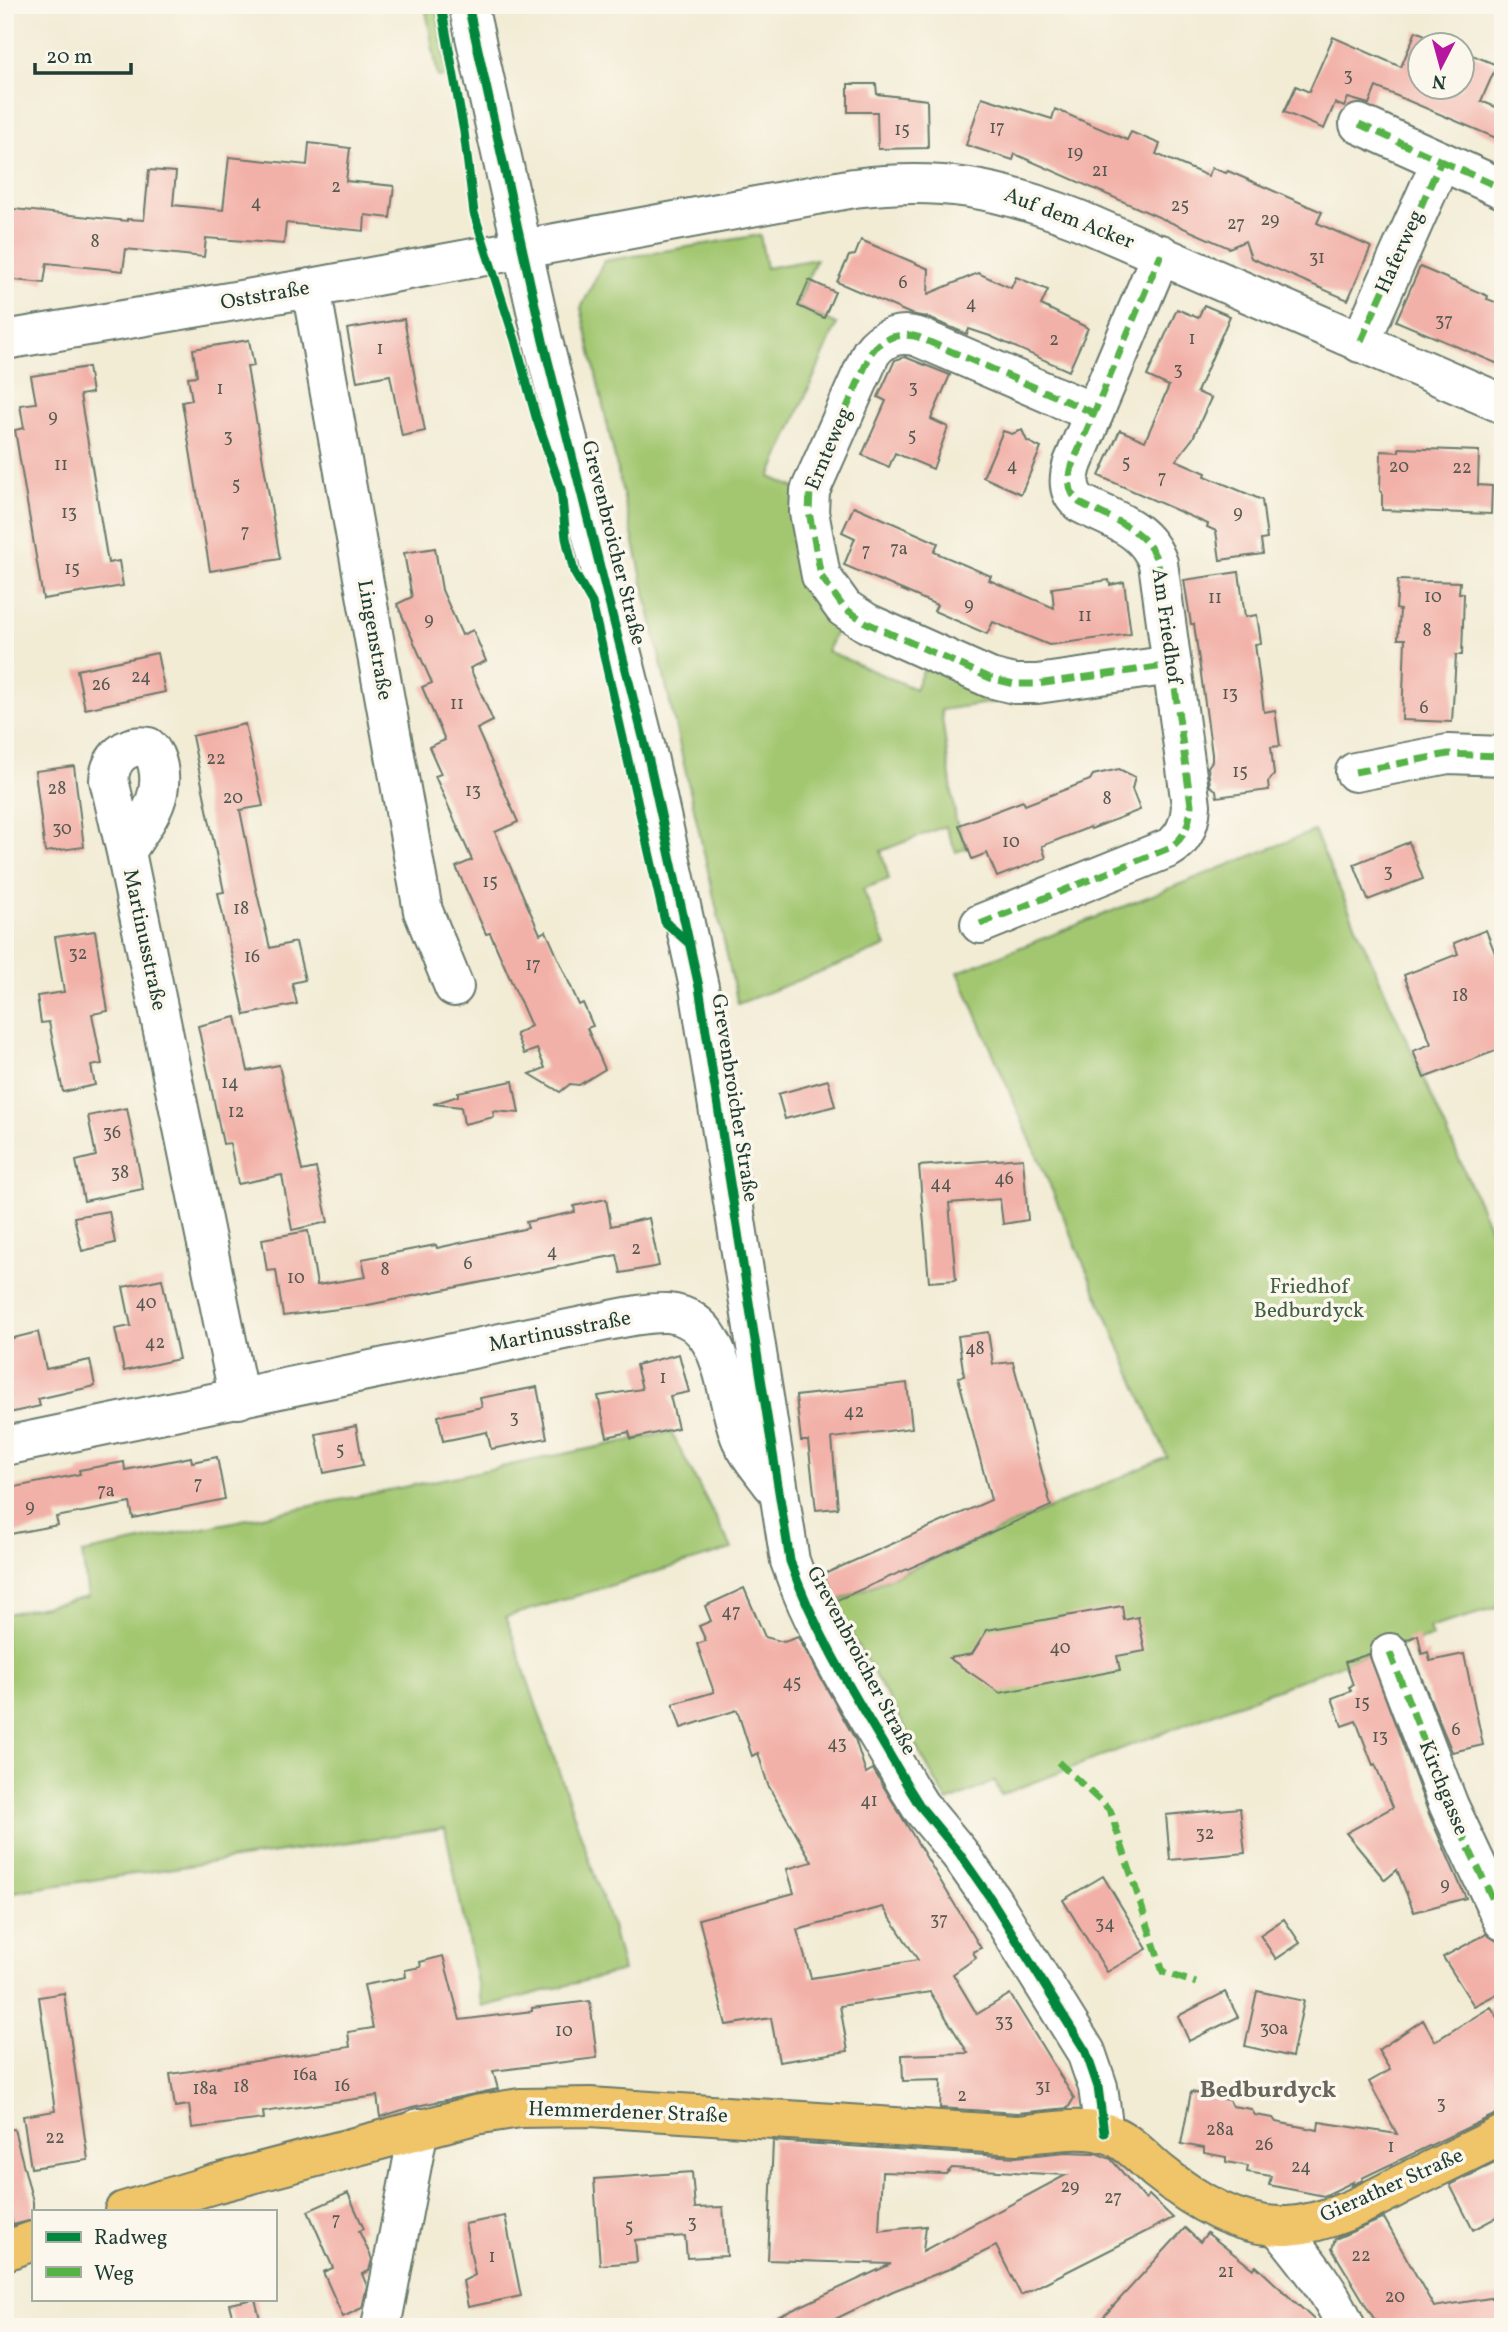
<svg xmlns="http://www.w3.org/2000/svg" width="1508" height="2332" font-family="Vollkorn,serif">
  <rect width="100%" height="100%" fill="#fbf7ec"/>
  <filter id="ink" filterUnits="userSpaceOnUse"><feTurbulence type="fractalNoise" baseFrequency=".0143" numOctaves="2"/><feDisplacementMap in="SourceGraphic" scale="14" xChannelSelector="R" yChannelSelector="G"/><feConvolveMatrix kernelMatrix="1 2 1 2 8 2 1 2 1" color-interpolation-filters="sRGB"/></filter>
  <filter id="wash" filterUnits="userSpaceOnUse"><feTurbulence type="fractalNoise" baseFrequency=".00686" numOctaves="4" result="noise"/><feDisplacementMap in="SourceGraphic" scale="28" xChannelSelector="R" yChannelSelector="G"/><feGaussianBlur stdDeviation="1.57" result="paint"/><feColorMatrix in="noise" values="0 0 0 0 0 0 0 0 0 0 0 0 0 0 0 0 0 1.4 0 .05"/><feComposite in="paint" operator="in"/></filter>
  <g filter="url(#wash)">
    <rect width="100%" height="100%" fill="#f2ecd5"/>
    <!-- green -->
    <g fill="#a3c771" stroke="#618252" stroke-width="2">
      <path d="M425 5H436L448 76 438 77Z"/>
      <path d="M760 235 766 268 816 259 797 306 837 324 770 477 795 488 839 625 827 651 915 689 926 664 1009 700 941 710 956 821 967 848 956 852 945 826 881 851 889 879 863 889 886 946 738 1004 581 308 604 261Z"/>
      <path d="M1314 831 1503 1258V1606L1429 1628 1432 1637 1371 1653 1001 1795 995 1781 948 1802 833 1603 1167 1457 958 972Z"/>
      <path d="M671 1432 732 1549 506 1617 612 1926 623 1971 482 2007 445 1828 5 1893V1614L88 1597 82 1553Z"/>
    </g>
    <g id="blocks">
      <!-- building -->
      <g fill="#f2b1a8" fill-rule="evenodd">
        <path d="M1416 31 1449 46H1420V88H1462V51L1497 65 1481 101 1503 110V141L1376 87 1369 104 1348 98 1344 107 1335 103 1324 129 1284 112 1296 86 1309 92 1333 37 1401 67Z"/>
        <path d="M848 84H876L877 94 927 100 928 148 878 149 877 112H848Z"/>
        <path d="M982 97 1052 119 1055 109 1127 140 1131 132 1160 144 1156 154 1208 176 1212 168 1226 173 1228 171 1322 212 1317 223 1371 247 1348 300 1251 258 1245 241 1229 248 1015 154 1013 160 966 145Z"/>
        <path d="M309 143 350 148 346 181 394 186 390 218 365 215 364 231 286 223 284 244 206 238 204 257 126 249 123 271 47 263 44 283 5 279V208L127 221V219L144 220 149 170 176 172 173 205 223 210 229 157 307 165Z"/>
        <path d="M861 240 929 269 928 294 978 273 1011 288 1016 277 1048 290 1041 305 1088 328 1069 371 990 336 969 329 967 334 926 317 911 314 837 282 849 256 855 255Z"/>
        <path d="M1420 267 1488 296 1487 299 1503 305V366L1396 321Z"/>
        <path d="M809 280 835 292 824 318 798 306Z"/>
        <path d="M1204 305 1230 316 1197 392 1211 398 1193 438 1176 460 1206 473 1205 476 1262 500 1267 539 1261 540 1263 554 1220 560 1216 531 1207 527 1208 524 1099 476 1120 430 1145 441 1169 386 1147 376 1177 309 1198 318Z"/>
        <path d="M404 319 425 431 402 436 390 375 357 381 347 329Z"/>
        <path d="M249 340 254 366 247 367 280 559 210 571 182 402 192 400 188 377 197 376 193 349Z"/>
        <path d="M905 357 950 375 931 419 948 427 933 469 895 453 889 467 862 455 886 401 878 397 895 360Z"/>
        <path d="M88 367 92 393 80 395 108 563 119 561 123 586 43 599 15 430 24 428 20 405 36 403 31 376Z"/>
        <path d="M1022 430 1027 441 1041 448 1021 494 983 477 1003 431 1012 434Z"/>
        <path d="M1399 448 1479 451 1478 485 1492 486 1491 514 1382 510V492L1380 491 1381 451 1399 452Z"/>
        <path d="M854 506 938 543 934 552 991 576 989 580 1054 608 1052 588 1109 580 1110 585 1124 582 1131 634 1049 645 993 622 987 634 934 611 937 605 844 565 855 538 842 532Z"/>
        <path d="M435 548 442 590 462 635 473 630 486 661 470 668 493 721 477 729 518 822 495 832 540 934 546 931 579 1005 583 1003 593 1026 587 1028 605 1069 579 1085 570 1084 560 1092 530 1074 545 1068 537 1049 524 1054 516 1034 531 1026 490 933 486 934 456 867 472 860 435 776 441 774 429 747 445 740 422 687 432 683 397 604 412 597 404 553Z"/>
        <path d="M1239 572 1245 617 1257 615 1261 643 1255 644 1264 712 1275 710 1280 746 1271 747 1274 775 1268 782 1269 790 1217 797 1216 790 1210 786 1208 767 1212 761V754L1194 624H1191L1184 580Z"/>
        <path d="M1398 580 1460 582 1459 593H1464L1462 655H1456L1452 722 1402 720 1405 639H1398L1400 610 1396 609Z"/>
        <path d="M157 653 165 692 85 709 77 670Z"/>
        <path d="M245 724 263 806 240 810 255 885 270 948 296 942 305 980 292 983 297 1004 245 1015 218 893 224 892 192 736Z"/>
        <path d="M74 766 84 847 45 852 35 771Z"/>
        <path d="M1119 769 1135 777 1132 789 1140 810 1091 829 1090 827 1042 846 1046 858 997 877 987 853 972 859 959 825 1023 801 1025 805 1090 780 1093 775Z"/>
        <path d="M1409 842 1423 879 1368 900 1354 864Z"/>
        <path d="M1486 930 1495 953 1503 950V1048L1424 1078 1413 1051 1431 1044 1404 975 1458 954 1454 943Z"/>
        <path d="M95 931 108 1011 92 1014 102 1064 91 1066 95 1085 63 1092 49 1022 41 1023 37 996 64 992 55 937Z"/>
        <path d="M236 1017 248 1071 279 1065 302 1171 316 1168 328 1222 292 1230 282 1175 238 1184 230 1143 223 1144 198 1026Z"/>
        <path d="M828 1080 835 1106 785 1119 778 1094Z"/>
        <path d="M513 1081 519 1113 493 1111 494 1117 464 1124 461 1107 433 1104 458 1096V1092Z"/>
        <path d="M127 1108 143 1189 84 1201 76 1161 96 1156 88 1116Z"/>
        <path d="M1023 1158 1028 1220 1003 1224 1000 1199 949 1203 956 1280 929 1282 919 1166Z"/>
        <path d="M606 1199 611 1226 649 1218 659 1266 621 1273 617 1255 363 1306 283 1316 276 1270 267 1271 262 1239 308 1231 317 1285 366 1277 362 1259 436 1245 437 1248 528 1228 526 1222 575 1212 574 1206Z"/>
        <path d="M109 1211 115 1243 82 1251 74 1217Z"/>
        <path d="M162 1279 179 1359 124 1371 115 1329 131 1326 123 1287Z"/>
        <path d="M38 1332 46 1369 90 1360 95 1386 38 1399 40 1406 5 1414V1340Z"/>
        <path d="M988 1332 993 1364 1013 1362 1051 1506 835 1601 822 1575 991 1500 958 1377 964 1376 958 1336Z"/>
        <path d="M679 1354 689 1392 670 1396 678 1428 631 1439 629 1432 607 1437 598 1396 642 1389 636 1365Z"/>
        <path d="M907 1383 912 1428 832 1438 838 1508 816 1510 808 1441H801L796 1396Z"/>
        <path d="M537 1387 547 1438 491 1449 487 1432 443 1441 438 1416 482 1407 480 1398Z"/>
        <path d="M356 1426 363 1465 324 1473 316 1434Z"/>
        <path d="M191 1457 192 1462 217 1457 225 1499 133 1518 130 1503 56 1517 58 1525 5 1535V1489L80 1474 79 1470 124 1462 125 1470Z"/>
        <path d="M744 1588 765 1637 784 1642 798 1637 855 1739 866 1773 873 1769 981 1948 973 1952 976 1958 953 1974 977 2014 1010 1994 1074 2098 1068 2108 1017 2113 940 2108 941 2080 903 2081 902 2055 968 2053 930 1992 840 2006 848 2051 779 2062 771 2018 726 2025 699 1919 794 1893 787 1869 812 1862 768 1785 758 1753 752 1756 737 1710 681 1728 673 1704 714 1692 697 1644 706 1641 699 1626 711 1621 705 1606ZM883 1907 918 1960 811 1978 797 1930Z"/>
        <path d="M1122 1606 1124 1620 1138 1617 1145 1651 1117 1656 1120 1670 1000 1693 949 1658 972 1654 987 1630Z"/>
        <path d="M1418 1635 1422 1654 1428 1652 1430 1661 1464 1654 1483 1745 1452 1752 1406 1640Z"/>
        <path d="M1369 1654 1429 1814 1466 1898 1414 1912 1397 1870 1385 1880 1346 1833 1393 1807 1375 1764 1373 1765 1356 1721 1342 1726 1332 1698 1351 1691 1349 1687 1353 1685 1345 1662Z"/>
        <path d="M1240 1808 1245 1853 1170 1860 1166 1815Z"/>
        <path d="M1103 1876 1147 1949 1107 1972 1063 1900Z"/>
        <path d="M1284 1919 1300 1943 1276 1959 1260 1935Z"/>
        <path d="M1486 1934 1503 1945V1991L1474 2006 1443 1957Z"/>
        <path d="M443 1956 460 2020 532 2011V2008L590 2001 597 2058 493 2071 498 2089 412 2107 380 2117 377 2096 263 2112 264 2119 192 2128 189 2105 175 2107 170 2074 350 2047 348 2032 373 2028 364 1985 406 1977 405 1970 421 1967 420 1962Z"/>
        <path d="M1257 1991 1304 2001 1292 2057 1245 2046Z"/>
        <path d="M1225 1992 1238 2017 1189 2041 1178 2016Z"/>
        <path d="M64 1993 88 2160 31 2168 23 2116 55 2111 39 1997Z"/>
        <path d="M1491 2007 1503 2025V2113L1494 2115 1362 2178 1363 2180 1352 2185 1353 2182 1324 2196 1269 2185 1271 2176 1247 2172 1248 2166 1226 2162V2157L1204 2153V2148L1181 2144 1191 2092 1229 2100 1232 2106 1251 2109 1255 2115 1273 2118 1276 2122 1318 2130 1319 2122 1397 2134 1369 2082 1390 2070 1378 2050 1423 2020 1435 2041Z"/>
        <path d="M14 2129 33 2202V2220L13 2225 5 2194V2130Z"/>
        <path d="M773 2141 1016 2157 1066 2152 1096 2153 1111 2159 1145 2199 1149 2195 1173 2218 1021 2295 996 2246 949 2269 893 2291 819 2327H756L891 2264 768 2260ZM952 2168 1029 2173 1066 2175 923 2251 926 2226 879 2231 882 2172 946 2174Z"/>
        <path d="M1503 2159V2214L1473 2230 1450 2185Z"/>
        <path d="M692 2172 695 2208 723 2207 727 2256 687 2258 685 2236 635 2240 637 2262 600 2265 594 2179Z"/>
        <path d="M348 2193 364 2229 359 2231 372 2259 369 2271 362 2274 367 2286 362 2308 343 2317 323 2272 333 2268 308 2211Z"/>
        <path d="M505 2216 521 2296 468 2307 463 2281 475 2275 465 2224Z"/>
        <path d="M1384 2218 1434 2307 1503 2296V2327H1379L1332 2249 1335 2239Z"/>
        <path d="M1185 2228 1200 2242 1207 2233 1253 2269 1256 2266 1322 2327H1094Z"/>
        <path d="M255 2299 262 2327H235L229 2304Z"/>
      </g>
    </g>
  </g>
  <g filter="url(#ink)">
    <use href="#blocks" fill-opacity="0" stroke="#697a6c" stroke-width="2"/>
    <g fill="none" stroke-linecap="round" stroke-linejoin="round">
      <defs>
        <g id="minor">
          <path d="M468 5 543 341 649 761 699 987 790 1561C818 1642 868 1716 910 1790L920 1806 959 1853 991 1899 1086 2052 1098 2087 1104 2133"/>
          <path d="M1359 124 1441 161 1360 343"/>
          <path d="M1441 161 1503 189"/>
          <path d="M311 288 423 911 454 987"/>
          <path d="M5 340 311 288 854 188C940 177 997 188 1077 219L1503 404"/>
          <path d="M1094 413 918 337C900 332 882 337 871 353L810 491 809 512 821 576 844 608 867 623 990 678 1014 684H1037L1172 665"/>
          <path d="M1355 772 1448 754 1503 756"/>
          <path d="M126 852 109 780C110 758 126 743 148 747 154 753 156 758 158 767 165 801 143 824 126 852L239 1399"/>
          <path d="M980 924 1169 848C1185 839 1190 822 1191 805L1158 563C1146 527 1110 519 1080 503 1067 492 1068 478 1073 463L1161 254"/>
          <path d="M5 1446 607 1321C626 1317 647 1312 667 1313 727 1318 723 1396 741 1439 749 1456 761 1469 772 1484"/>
          <path d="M1390 1653 1449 1806 1503 1921"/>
          <path d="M1278 2226C1304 2258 1330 2289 1346 2327"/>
          <path d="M381 2327 419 2128"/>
        </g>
        <g id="major">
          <path d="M124 2211 214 2184 475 2115 520 2108 590 2107 1017 2135C1046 2133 1084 2124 1112 2135 1130 2143 1144 2159 1158 2171 1195 2201 1239 2228 1288 2226 1330 2223 1366 2203 1402 2184 1436 2168 1469 2151 1503 2135"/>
          <path d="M5 2251 33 2241"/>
        </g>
      </defs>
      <!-- minor casing -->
      <use href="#minor" stroke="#697a6c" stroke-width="42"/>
      <!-- major casing -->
      <use href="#major" stroke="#697a6c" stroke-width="42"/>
      <!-- minor -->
      <use href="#minor" stroke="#fff" stroke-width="38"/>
      <!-- major -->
      <use href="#major" stroke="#f0c469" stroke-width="38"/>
      <!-- quiet -->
      <g stroke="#55b346" stroke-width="7" stroke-dasharray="14 7" stroke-linecap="butt">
        <path d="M1359 124 1441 161 1360 343"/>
        <path d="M1441 161 1503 189"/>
        <path d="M1094 413 918 337C900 332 882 337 871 353L810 491 809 512 821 576 844 608 867 623 990 678 1014 684H1037L1172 665"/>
        <path d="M1355 772 1448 754 1503 756"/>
        <path d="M980 924 1169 848C1185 839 1190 822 1191 805L1158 563C1146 527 1110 519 1080 503 1067 492 1068 478 1073 463L1161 254"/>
        <path d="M1390 1653 1449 1806 1503 1921"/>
        <path d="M1058 1762 1110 1810 1163 1972 1196 1983"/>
      </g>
      <defs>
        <g id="cycleway">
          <path d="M441 5 464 132 474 213 515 340 536 417 561 489 566 538 574 572 592 603 665 922 690 944"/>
          <path d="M468 5 543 341 649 761 699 987 790 1561C818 1642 868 1716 910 1790L920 1806 959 1853 991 1899 1086 2052 1098 2087 1104 2133"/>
        </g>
      </defs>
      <!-- cycleway casing -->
      <use href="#cycleway" stroke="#fbf7ec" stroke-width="13"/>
      <!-- cycleway -->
      <use href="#cycleway" stroke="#00873e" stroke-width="9"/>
    </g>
  </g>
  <g text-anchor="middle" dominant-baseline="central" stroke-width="7" stroke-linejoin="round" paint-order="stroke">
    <!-- number labels -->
    <g font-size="18" fill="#545a51">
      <text x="1348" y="76">3</text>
      <text x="997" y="128">17</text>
      <text x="902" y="130">15</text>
      <text x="1075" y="153">19</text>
      <text x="1100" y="171">21</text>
      <text x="336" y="187">2</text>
      <text x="256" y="203">4</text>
      <text x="1180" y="206">25</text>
      <text x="1270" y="220">29</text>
      <text x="1236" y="224">27</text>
      <text x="95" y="242">8</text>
      <text x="1317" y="258">31</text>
      <text x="903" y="283">6</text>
      <text x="971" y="304">4</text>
      <text x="1444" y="321">37</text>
      <text x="1192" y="339">1</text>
      <text x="1054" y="340">2</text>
      <text x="380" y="349">1</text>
      <text x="1178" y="370">3</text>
      <text x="913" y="388">3</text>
      <text x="220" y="389">1</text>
      <text x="53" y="417">9</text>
      <text x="912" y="436">5</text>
      <text x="228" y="437">3</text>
      <text x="1126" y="463">5</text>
      <text x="61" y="465">11</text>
      <text x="1012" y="466">4</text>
      <text x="1399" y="467">20</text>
      <text x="1462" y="468">22</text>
      <text x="1162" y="478">7</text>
      <text x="236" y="485">5</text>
      <text x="69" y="513">13</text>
      <text x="1238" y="513">9</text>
      <text x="245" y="532">7</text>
      <text x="899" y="549">7a</text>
      <text x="866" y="551">7</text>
      <text x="72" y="569">15</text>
      <text x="1433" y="597">10</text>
      <text x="1215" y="598">11</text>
      <text x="969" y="605">9</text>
      <text x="1085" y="616">11</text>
      <text x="429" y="620">9</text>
      <text x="1427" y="631">8</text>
      <text x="141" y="677">24</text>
      <text x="101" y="685">26</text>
      <text x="1230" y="694">13</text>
      <text x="457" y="704">11</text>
      <text x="1424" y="708">6</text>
      <text x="216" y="759">22</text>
      <text x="1240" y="772">15</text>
      <text x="57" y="789">28</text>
      <text x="473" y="791">13</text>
      <text x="233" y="798">20</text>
      <text x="1107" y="799">8</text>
      <text x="62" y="829">30</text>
      <text x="1011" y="842">10</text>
      <text x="1388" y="872">3</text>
      <text x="490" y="882">15</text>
      <text x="241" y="909">18</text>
      <text x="78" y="954">32</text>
      <text x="252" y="957">16</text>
      <text x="533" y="965">17</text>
      <text x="1460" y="996">18</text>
      <text x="230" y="1083">14</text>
      <text x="236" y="1112">12</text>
      <text x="112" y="1133">36</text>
      <text x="120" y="1173">38</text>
      <text x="1004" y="1179">46</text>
      <text x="941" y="1184">44</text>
      <text x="636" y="1249">2</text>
      <text x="552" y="1252">4</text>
      <text x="468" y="1264">6</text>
      <text x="385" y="1270">8</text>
      <text x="296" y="1278">10</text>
      <text x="146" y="1303">40</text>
      <text x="155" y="1343">42</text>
      <text x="975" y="1349">48</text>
      <text x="663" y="1378">1</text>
      <text x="854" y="1412">42</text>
      <text x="514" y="1418">3</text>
      <text x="340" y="1450">5</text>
      <text x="198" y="1484">7</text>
      <text x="106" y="1491">7a</text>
      <text x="30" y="1507">9</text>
      <text x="731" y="1612">47</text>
      <text x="1060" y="1648">40</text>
      <text x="792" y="1683">45</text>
      <text x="1362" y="1703">15</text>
      <text x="1456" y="1730">6</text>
      <text x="1380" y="1737">13</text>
      <text x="837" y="1744">43</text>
      <text x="869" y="1801">41</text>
      <text x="1205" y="1834">32</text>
      <text x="1445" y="1885">9</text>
      <text x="939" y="1920">37</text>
      <text x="1105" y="1924">34</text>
      <text x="1004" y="2022">33</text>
      <text x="1274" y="2029">30a</text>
      <text x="564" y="2031">10</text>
      <text x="305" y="2075">16a</text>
      <text x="342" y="2086">16</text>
      <text x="241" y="2087">18</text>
      <text x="1043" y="2087">31</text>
      <text x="205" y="2089">18a</text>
      <text x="962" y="2096">2</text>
      <text x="1441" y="2104">3</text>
      <text x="1220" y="2130">28a</text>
      <text x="55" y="2138">22</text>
      <text x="1264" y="2145">26</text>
      <text x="1391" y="2147">1</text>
      <text x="1301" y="2167">24</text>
      <text x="1070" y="2187">29</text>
      <text x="1113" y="2198">27</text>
      <text x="336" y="2220">7</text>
      <text x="692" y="2223">3</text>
      <text x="629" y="2227">5</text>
      <text x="1361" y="2256">22</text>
      <text x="492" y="2257">1</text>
      <text x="1226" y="2272">21</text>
      <text x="1395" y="2297">20</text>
    </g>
    <!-- street labels -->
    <g font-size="21" fill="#1f3d34" stroke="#fbf7ec">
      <text transform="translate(1069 219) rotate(21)">Auf dem Acker</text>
      <text transform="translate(1400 252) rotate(-66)">Haferweg</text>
      <text transform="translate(265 296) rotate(-10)">Oststraße</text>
      <text transform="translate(829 449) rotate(-67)">Ernteweg</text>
      <text transform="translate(613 543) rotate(76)">Grevenbroicher Straße</text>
      <text transform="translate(1166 626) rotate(82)">Am Friedhof</text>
      <text transform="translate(374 640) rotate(80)">Lingenstraße</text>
      <text transform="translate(144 940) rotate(78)">Martinusstraße</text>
      <text transform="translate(734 1098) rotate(81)">Grevenbroicher Straße</text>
      <text transform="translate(560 1332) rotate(-11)">Martinusstraße</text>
      <text transform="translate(861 1661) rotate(62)">Grevenbroicher Straße</text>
      <text transform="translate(1443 1788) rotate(68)">Kirchgasse</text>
      <text transform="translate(628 2113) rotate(2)">Hemmerdener Straße</text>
      <text transform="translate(1392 2186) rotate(-24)">Gierather Straße</text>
    </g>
    <!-- park labels -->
    <g font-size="21" fill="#406043" stroke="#fbf7ec">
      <text x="1309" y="1287">Friedhof<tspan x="1309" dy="24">Bedburdyck</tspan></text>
    </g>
    <!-- quarter labels -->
    <g font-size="24" font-weight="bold" fill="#69665d" stroke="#fbf7ec">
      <text x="1268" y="2091">Bedburdyck</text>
    </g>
  </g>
  <!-- margin -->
  <rect width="1508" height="2332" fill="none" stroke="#fbf7ec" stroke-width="28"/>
  <!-- legend -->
  <rect x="32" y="2210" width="245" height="91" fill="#fbf7ec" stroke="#a3ada2" stroke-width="2"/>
  <rect x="46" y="2232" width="35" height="10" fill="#00873e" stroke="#a3ada2" stroke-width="2"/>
  <text x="94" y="2244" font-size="21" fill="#1f3d34">Radweg</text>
  <rect x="46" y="2267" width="35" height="10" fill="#55b346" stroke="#a3ada2" stroke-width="2"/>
  <text x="94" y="2280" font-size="21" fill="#1f3d34">Weg</text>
  <!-- north arrow -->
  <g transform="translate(1441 66) rotate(186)"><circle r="33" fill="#fbf7ec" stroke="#a3ada2" stroke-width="2"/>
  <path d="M0-5L12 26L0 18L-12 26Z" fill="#b5179e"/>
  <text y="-10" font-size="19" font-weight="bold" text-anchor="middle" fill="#1f3d34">N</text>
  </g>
  <!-- scale -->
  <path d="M35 63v10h96v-10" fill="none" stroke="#1f3d34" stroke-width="3.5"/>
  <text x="46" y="63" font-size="21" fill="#1f3d34" stroke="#fbf7ec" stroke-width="5" paint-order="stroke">20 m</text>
</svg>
